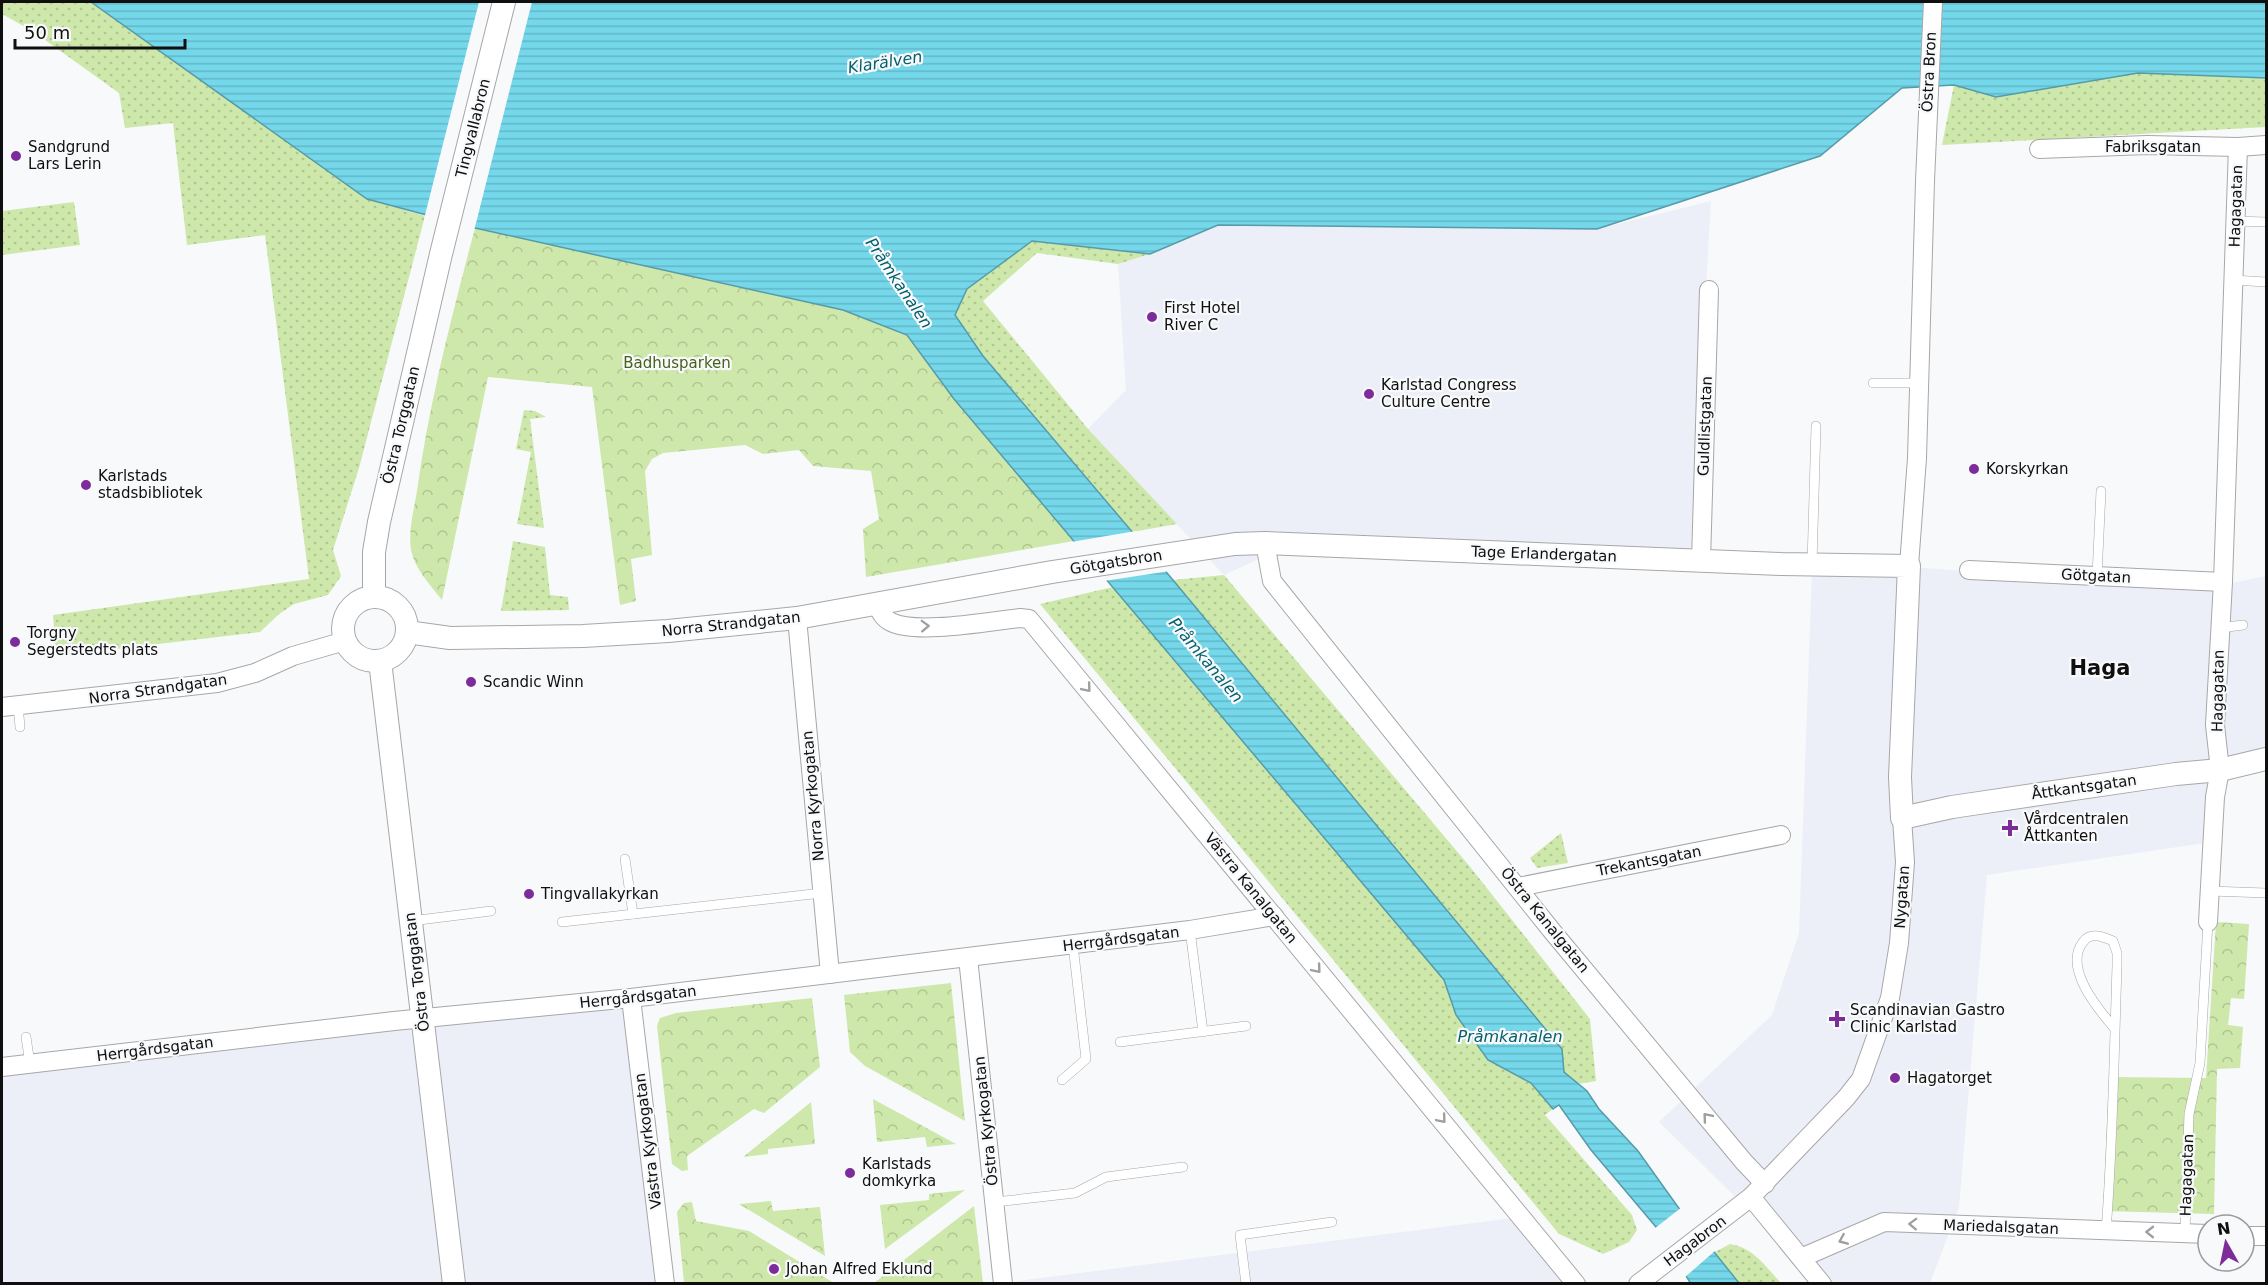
<svg xmlns="http://www.w3.org/2000/svg" width="2268" height="1285" font-family="'DejaVu Sans',sans-serif">
  <defs>
    <pattern id="grass-dots" width="8" height="8" patternUnits="userSpaceOnUse" patternTransform="scale(1.5)"><rect width="8" height="8" fill="#cde8aa"/><path d="M2 2h.1M6 6h.1" fill="none" stroke="#afc691" stroke-width="1.8" stroke-linecap="round"/></pattern>
    <pattern id="park-crowns" width="20" height="18" patternUnits="userSpaceOnUse" patternTransform="scale(1.5)"><rect width="20" height="18" fill="#cde8aa"/><path d="M2 6a3 3 0 1 1 6 0M12 15a3 3 0 1 1 6 0" fill="none" stroke="#afc691"/></pattern>
    <pattern id="water-rules" width="6" height="5" patternUnits="userSpaceOnUse" patternTransform="scale(1.5)"><rect width="6" height="5" fill="#74d7ea"/><path d="M0 2.5h6" fill="none" stroke="#63b7c8"/></pattern>
  </defs>
  <rect width="100%" height="100%" fill="#f8f9fb"/>
  <!-- built -->
  <g fill="#eceff8">
    <path d="M1711 201 1690 562 1270 554 1224 575 1088 429 1126 390 1118 264 1150 254 1218 225 1597 229Z"/>
    <path d="M1912 567 2199 590 2266 576V769L2208 781 2205 843 1987 875 1959 1207 1930 1283H1823L1659 1122 1772 1015 1799 933 1812 571Z"/>
    <path d="M628 1004 662 1283H2V1076Z"/>
    <path d="M1521 1217 1574 1283 1017 1284V1281Z"/>
  </g>
  <!-- grass -->
  <g fill="url(#grass-dots)">
    <path d="M2 2H91L367 199 425 216 359 468 333 550 341 576 328 595 294 604 279 614 260 632 56 656 53 615 309 579 265 235 187 245 173 123 125 128 119 93 34 32 2 14Z"/>
    <path d="M2138 73 2266 78V127L1942 145 1954 85 1996 97Z"/>
    <path d="M74 202 80 245 2 255V211Z"/>
    <path d="M1032 241 1150 254 1118 264 1037 253 983 301 1088 429 1177 524 1132 532 983 356 955 315 967 289Z"/>
    <path d="M524 410 535 411 546 417 530 419 544 528 517 524 531 452 516 449Z"/>
    <path d="M513 541 545 547 550 595 568 597 569 610 501 611Z"/>
    <path d="M1224 575 1471 868 1590 1019 1596 1081 1577 1084 1564 1072 1562 1049 1173 580Z"/>
    <path d="M1113 587 1444 980 1456 1015 1488 1060 1531 1083 1553 1109 1545 1115 1632 1215 1637 1230 1629 1242 1603 1254 1559 1234 1040 604Z"/>
    <path d="M1561 833 1568 863 1537 868 1530 858Z"/>
    <path d="M1730 1244C1754 1248 1765 1266 1781 1283H1740L1713 1253Z"/>
  </g>
  <!-- park -->
  <g fill="url(#park-crowns)">
    <path d="M475 228 843 310 907 335 954 399 1074 541 866 577 863 529 879 519 871 471 813 466 799 450 763 454 745 445 663 453 652 459 645 471 652 555 631 559 636 601 620 605 592 387 488 377 442 600C430 585 415 569 411 550 408 531 414 509 417 491 429 403 452 315 475 228Z"/>
    <path d="M2216 922 2249 924 2244 999 2231 998 2228 1025 2243 1027 2240 1068 2217 1069 2214 1214 2103 1211 2109 1077 2206 1078Z"/>
    <path d="M951 983 965 1121 865 1066 850 1052 844 995Z"/>
    <path d="M812 998 820 1067 764 1113 754 1109 687 1156 688 1170 682 1171 672 1164 657 1026 660 1018 676 1013Z"/>
    <path d="M873 1099 956 1144 927 1147 925 1137 877 1142Z"/>
    <path d="M811 1102 815 1144 768 1149V1154L743 1157Z"/>
    <path d="M965 1190 885 1249 880 1205 929 1200V1194Z"/>
    <path d="M771 1201 773 1211 820 1207 825 1256 739 1204Z"/>
    <path d="M692 1202 696 1221 749 1231 834 1283H684L677 1212 684 1203Z"/>
    <path d="M974 1206 983 1283H874Z"/>
  </g>
  <!-- water -->
  <path fill="url(#water-rules)" stroke="#569ba8" stroke-width="1.5" d="M91 2H2266V78L2138 73 1996 97 1954 85 1902 88 1820 156 1597 229 1218 225 1150 254 1032 241 967 289 955 315 983 356 1173 580 1562 1049 1564 1072 1587 1091 1599 1109 1638 1151 1678 1207 1739 1283 1691 1284 1656 1227 1591 1150 1559 1105 1553 1109 1531 1083 1488 1060 1456 1015 1444 980 954 399 907 335 843 310 475 228 367 199Z"/>
  <!-- pier -->
  <g fill="#f8f9fb">
    <path d="M479 2H532L474 231 424 219Z"/>
    <path d="M1136 531 1170 571 1104 581 1071 542Z"/>
    <path d="M1682 1207 1716 1250 1684 1278 1654 1229Z"/>
  </g>
  <g fill="none" stroke-linecap="round" stroke-linejoin="round">
    <defs>
      <g id="service">
        <path d="M2235 221 2266 222"/>
        <path d="M2233 280 2266 282"/>
        <path d="M1873 383H1920"/>
        <path d="M1812 564 1816 426"/>
        <path d="M2097 576 2101 491"/>
        <path d="M2220 628 2243 625"/>
        <path d="M18 705 20 727"/>
        <path d="M625 859 633 914"/>
        <path d="M2210 891 2266 893"/>
        <path d="M411 921 491 911"/>
        <path d="M562 922 822 893"/>
        <path d="M1190 930 1203 1032"/>
        <path d="M26 1037 30 1064"/>
        <path d="M1120 1042 1246 1026"/>
        <path d="M1062 1080 1086 1059 1073 945"/>
        <path d="M995 1202 1075 1193 1106 1177 1183 1167"/>
        <path d="M2106 1231C2113 1143 2114 1055 2117 966V953L2113 941C2103 937 2091 931 2083 942 2063 968 2098 1009 2115 1029"/>
        <path d="M2185 1233 2189 1114 2200 1063 2208 922"/>
        <path d="M1246 1284 1240 1235 1332 1222"/>
      </g>
      <g id="minor">
        <path d="M2039 149 2147 145 2238 147 2266 145"/>
        <path d="M1265 543 1272 581 1552 931 1744 1162 1765 1184"/>
        <path d="M1701 561 1709 290"/>
        <path d="M1909 566 1917 458 1925 181 1933 2"/>
        <path d="M1969 570 2223 582"/>
        <path d="M877 604C880 612 883 618 891 622 916 635 990 621 1020 618L1029 619 1576 1284"/>
        <path d="M797 618 830 974"/>
        <path d="M2 707 217 683 255 673 293 656 345 641"/>
        <path d="M1518 887 1781 835"/>
        <path d="M2208 922 2215 797 2220 770 2215 725 2223 582 2238 147"/>
        <path d="M968 958 1003 1284"/>
        <path d="M631 998 665 1284"/>
        <path d="M2 1067 394 1021 631 998 1190 930 1274 916"/>
        <path d="M1751 1197 1822 1284"/>
        <path d="M2244 1236H2266"/>
        <path d="M1801 1258 1884 1222 2208 1234"/>
        <path d="M1638 1284 1751 1197 1846 1098 1861 1079 1890 998 1899 943 1905 862 1902 818"/>
      </g>
      <g id="tertiary">
        <path d="M374 597V552L379 522 441 254 504 2"/>
        <circle cx="375" cy="629" r="32"/>
        <path d="M407 632 450 638 583 636 668 631 797 618 1052 572 1235 544 1265 543 1781 564 1909 566 1900 777 1902 818 1952 807 2176 774 2220 770 2266 759"/>
        <path d="M380 661 454 1284"/>
      </g>
    </defs>
    <!-- service casing -->
    <use href="#service" stroke="#a7a7a9" stroke-width="10"/>
    <!-- minor casing -->
    <use href="#minor" stroke="#a7a7a9" stroke-width="20"/>
    <!-- tertiary casing -->
    <use href="#tertiary" stroke="#a7a7a9" stroke-width="24"/>
    <!-- service -->
    <use href="#service" stroke="#fff" stroke-width="9"/>
    <!-- minor -->
    <use href="#minor" stroke="#fff" stroke-width="18"/>
    <!-- tertiary -->
    <use href="#tertiary" stroke="#fff" stroke-width="22"/>
  </g>
  <!-- one-way arrows -->
  <defs><path id="oneway-chevron" d="M-2-3.5L2.5 0L-2 3.5" fill="none" stroke-width="1.6" stroke-linecap="round" stroke-linejoin="round" transform="scale(1.5)"/></defs>
  <g stroke="#9f9f9f">
    <use href="#oneway-chevron" transform="translate(925 626) rotate(-2)"/>
    <use href="#oneway-chevron" transform="translate(1087 688) rotate(50)"/>
    <use href="#oneway-chevron" transform="translate(1317 969) rotate(50)"/>
    <use href="#oneway-chevron" transform="translate(1707 1117) rotate(-130)"/>
    <use href="#oneway-chevron" transform="translate(1442 1119) rotate(50)"/>
    <use href="#oneway-chevron" transform="translate(1913 1224) rotate(-178)"/>
    <use href="#oneway-chevron" transform="translate(2150 1232) rotate(-179)"/>
    <use href="#oneway-chevron" transform="translate(1843 1240) rotate(157)"/>
  </g>
  <!-- markers -->
  <g fill="#7f2c9b" stroke="#f8f9fb" stroke-width="2">
    <circle cx="16" cy="156" r="6"/>
    <circle cx="1152" cy="317" r="6"/>
    <circle cx="1369" cy="394" r="6"/>
    <circle cx="1974" cy="469" r="6"/>
    <circle cx="86" cy="485" r="6"/>
    <circle cx="15" cy="642" r="6"/>
    <circle cx="471" cy="682" r="6"/>
    <path d="M2007 819h6v6h6v6h-6v6h-6v-6h-6v-6h6z"/>
    <circle cx="529" cy="894" r="6"/>
    <path d="M1834 1010h6v6h6v6h-6v6h-6v-6h-6v-6h6z"/>
    <circle cx="1895" cy="1078" r="6"/>
    <circle cx="850" cy="1173" r="6"/>
    <circle cx="774" cy="1269" r="6"/>
  </g>
  <g text-anchor="middle" dominant-baseline="central" stroke-width="4.5" stroke-linejoin="round" paint-order="stroke">
    <!-- street labels -->
    <g font-size="15" fill="#0f0f0f" stroke="#f8f9fb">
      <text transform="translate(1929 72) rotate(-87)">Östra Bron</text>
      <text transform="translate(473 128) rotate(-76)">Tingvallabron</text>
      <text x="2153" y="147">Fabriksgatan</text>
      <text transform="translate(2236 206) rotate(-88)">Hagagatan</text>
      <text transform="translate(401 425) rotate(-77)">Östra Torggatan</text>
      <text transform="translate(1705 426) rotate(-88)">Guldlistgatan</text>
      <text transform="translate(1544 554) rotate(2)">Tage Erlandergatan</text>
      <text transform="translate(1116 562) rotate(-9)">Götgatsbron</text>
      <text transform="translate(2096 576) rotate(3)">Götgatan</text>
      <text transform="translate(731 624) rotate(-6)">Norra Strandgatan</text>
      <text transform="translate(158 689) rotate(-8)">Norra Strandgatan</text>
      <text transform="translate(2218 691) rotate(-89)">Hagagatan</text>
      <text transform="translate(2084 787) rotate(-8)">Åttkantsgatan</text>
      <text transform="translate(813 796) rotate(-95)">Norra Kyrkogatan</text>
      <text transform="translate(1649 861) rotate(-11)">Trekantsgatan</text>
      <text transform="translate(1251 888) rotate(51)">Västra Kanalgatan</text>
      <text transform="translate(1902 897) rotate(-86)">Nygatan</text>
      <text transform="translate(1545 920) rotate(51)">Östra Kanalgatan</text>
      <text transform="translate(1121 939) rotate(-7)">Herrgårdsgatan</text>
      <text transform="translate(417 972) rotate(-97)">Östra Torggatan</text>
      <text transform="translate(638 997) rotate(-6)">Herrgårdsgatan</text>
      <text transform="translate(155 1049) rotate(-7)">Herrgårdsgatan</text>
      <text transform="translate(986 1121) rotate(-96)">Östra Kyrkogatan</text>
      <text transform="translate(648 1141) rotate(-97)">Västra Kyrkogatan</text>
      <text transform="translate(2187 1175) rotate(-88)">Hagagatan</text>
      <text transform="translate(2001 1227) rotate(2)">Mariedalsgatan</text>
      <text transform="translate(1695 1241) rotate(-37)">Hagabron</text>
    </g>
    <!-- poi labels -->
    <g font-size="15" fill="#0f0f0f" stroke="#f8f9fb" text-anchor="start">
      <text x="28" y="147">Sandgrund<tspan x="28" dy="17">Lars Lerin</tspan></text>
      <text x="1164" y="308">First Hotel<tspan x="1164" dy="17">River C</tspan></text>
      <text x="1381" y="385">Karlstad Congress<tspan x="1381" dy="17">Culture Centre</tspan></text>
      <text x="1986" y="469">Korskyrkan</text>
      <text x="98" y="476">Karlstads<tspan x="98" dy="17">stadsbibliotek</tspan></text>
      <text x="27" y="633">Torgny<tspan x="27" dy="17">Segerstedts plats</tspan></text>
      <text x="483" y="682">Scandic Winn</text>
      <text x="2024" y="819">Vårdcentralen<tspan x="2024" dy="17">Åttkanten</tspan></text>
      <text x="541" y="894">Tingvallakyrkan</text>
      <text x="1850" y="1010">Scandinavian Gastro<tspan x="1850" dy="17">Clinic Karlstad</tspan></text>
      <text x="1907" y="1078">Hagatorget</text>
      <text x="862" y="1164">Karlstads<tspan x="862" dy="17">domkyrka</tspan></text>
      <text x="786" y="1269">Johan Alfred Eklund</text>
    </g>
    <!-- park labels -->
    <g font-size="15" fill="#47611b" stroke="#f8f9fb">
      <text x="677" y="363">Badhusparken</text>
    </g>
    <!-- water labels -->
    <g font-size="16" font-style="italic" fill="#045f6c" stroke="#f8f9fb">
      <text transform="translate(885 62) rotate(-9)">Klarälven</text>
      <text transform="translate(899 283) rotate(56)">Pråmkanalen</text>
      <text transform="translate(1206 660) rotate(50)">Pråmkanalen</text>
      <text x="1510" y="1036">Pråmkanalen</text>
    </g>
    <!-- district labels -->
    <g font-size="21" font-weight="bold" fill="#0f0f0f" stroke="#f8f9fb">
      <text x="2100" y="668">Haga</text>
    </g>
  </g>
  <!-- border -->
  <rect width="2268" height="1285" fill="none" stroke="#0f0f0f" stroke-width="6"/>
  <!-- north arrow -->
  <g transform="translate(2226 1243) rotate(351)"><circle r="28" fill="#f8f9fb" stroke="#9b9b9d" stroke-width="1.5"/>
  <path d="M0-4.5L10 22L0 15L-10 22Z" fill="#7f2c9b"/>
  <text y="-9" font-size="16" font-weight="bold" text-anchor="middle" fill="#0f0f0f">N</text>
  </g>
  <!-- scale -->
  <path d="M15 39v9h170v-9" fill="none" stroke="#0f0f0f" stroke-width="3"/>
  <text x="24" y="39" font-size="18" fill="#0f0f0f" stroke="#f8f9fb" stroke-width="4.5" paint-order="stroke">50 m</text>
</svg>
